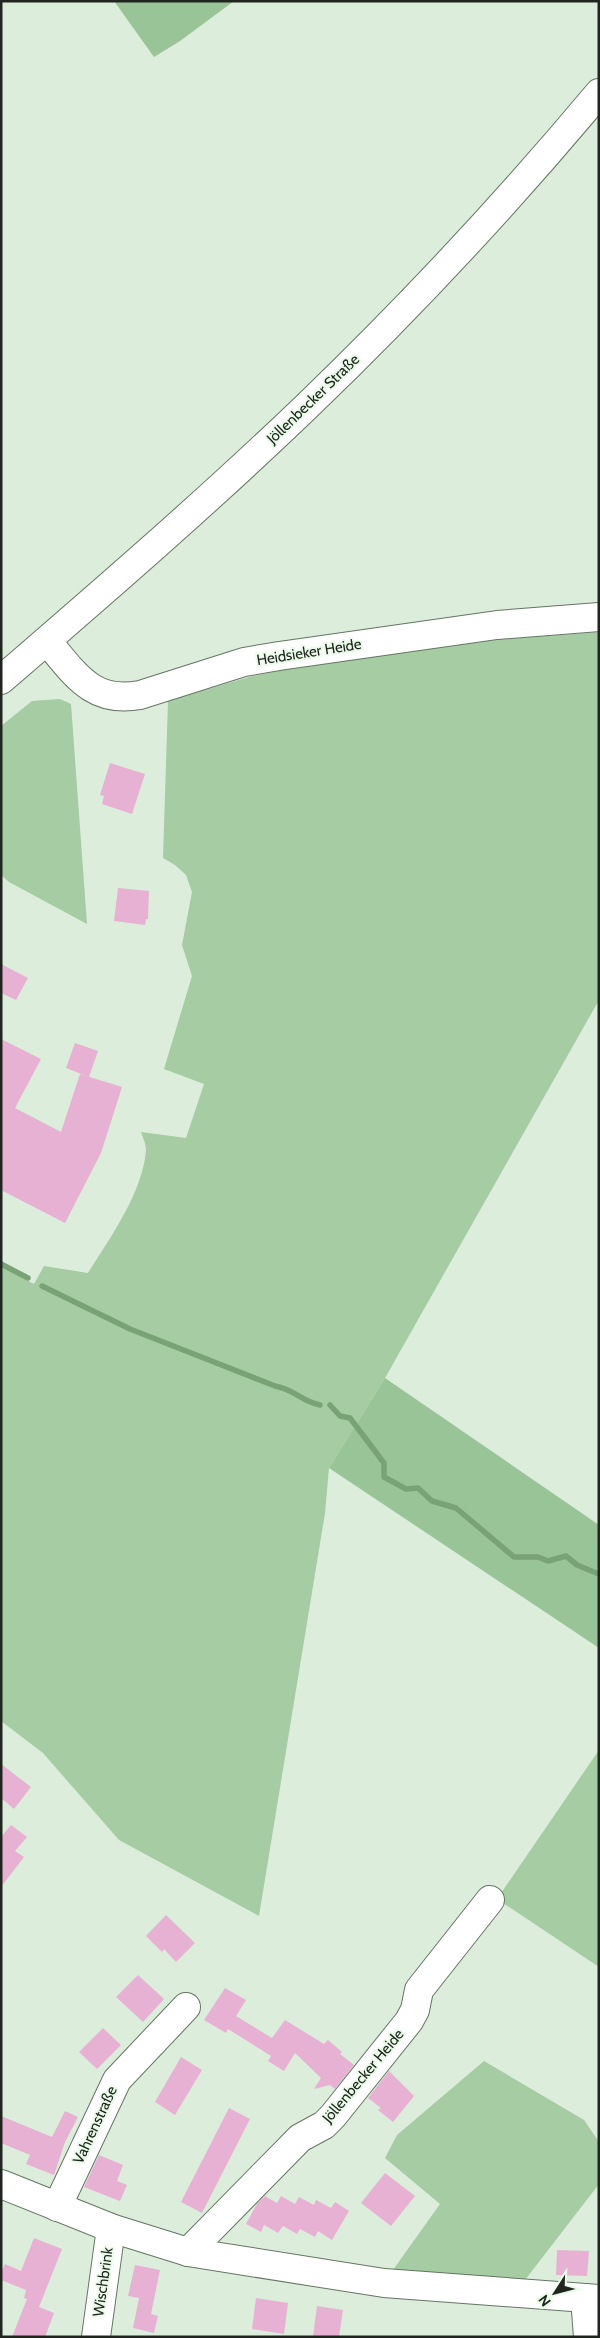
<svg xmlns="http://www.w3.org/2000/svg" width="600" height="2338" font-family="Cabin,sans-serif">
  <rect width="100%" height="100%" fill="#dceddb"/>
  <!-- green -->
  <g fill="#a5cca2">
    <path d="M599 632V1000L385 1378 329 1468 325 1513 259 1916 119 1840 43 1753 1 1721V1266L34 1284 44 1266 88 1273C110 1238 143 1192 146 1150 146 1144 143 1138 141 1132L186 1138 204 1084 164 1069 192 976 182 945 192 892 186 875 175 865 163 858 168 701 249 677 282 670 494 640Z"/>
    <path d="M60 699 71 704 87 924 9 882 1 875V726L32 701Z"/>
    <path d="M599 1750V1967L497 1899Z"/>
    <path d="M484 2061 584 2120 599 2142V2184L525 2280 393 2270 440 2204 385 2158 397 2135Z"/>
  </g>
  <!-- forest -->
  <g fill="#99c497">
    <path d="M114 1H234L180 41 154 57Z"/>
    <path d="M385 1378 599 1525V1648L329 1468Z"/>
  </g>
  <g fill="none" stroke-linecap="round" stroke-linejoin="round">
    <!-- stream -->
    <g stroke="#79a276" stroke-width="5.5">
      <path d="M1 1264 28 1278"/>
      <path d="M42 1286 130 1329 275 1386C294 1389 302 1402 320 1405"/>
      <path d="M330 1405 340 1416 350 1418 384 1463V1477L406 1489 418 1488 432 1501 456 1508 514 1557H538L548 1561 566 1556 577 1565 599 1574"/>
    </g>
  </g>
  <!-- building -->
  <g fill="#e7b1d4">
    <path d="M110 763 145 774 132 814 102 804 104 796 100 795Z"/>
    <path d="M118 888 149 891 148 919H146L145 925 114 921Z"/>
    <path d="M1 964 28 978 16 1000 1 993Z"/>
    <path d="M1 1039 41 1059 15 1108 61 1132 80 1074 122 1087 101 1153 65 1223 1 1190Z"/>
    <path d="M75 1043 98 1051 89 1077 66 1068Z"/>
    <path d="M1 1764 31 1787 14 1809 1 1798Z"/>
    <path d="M11 1825 27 1837 15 1851 24 1857 1 1887V1837Z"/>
    <path d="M166 1915 195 1943 176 1962 164 1949 162 1952 146 1936Z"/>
    <path d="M138 1975 164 1999 143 2022 116 1997Z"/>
    <path d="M225 1988 246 2000 236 2016 272 2038 285 2020 324 2044 328 2040 342 2052 340 2054 354 2065 335 2089 330 2085 314 2089 321 2078 295 2053 284 2071 268 2061 271 2056 228 2029 226 2033 204 2020Z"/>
    <path d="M103 2028 121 2045 97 2069 79 2052Z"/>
    <path d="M181 2057 202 2070 175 2115 155 2102Z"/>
    <path d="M389 2071 414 2096 393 2122 378 2110 381 2108 368 2098Z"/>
    <path d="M229 2108 250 2119 202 2213 181 2202Z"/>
    <path d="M65 2111 78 2117 65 2142 54 2175 26 2164 30 2155 1 2143V2116L52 2137Z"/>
    <path d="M99 2155 123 2165 117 2181 127 2185 120 2201 84 2187Z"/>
    <path d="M385 2173 415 2196 391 2226 361 2203Z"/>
    <path d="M265 2196 277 2203 281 2196 295 2204 299 2197 314 2205 316 2200 331 2208 335 2202 349 2211 332 2240 318 2231 315 2237 300 2229 297 2234 283 2226 278 2233 264 2225 261 2232 246 2224 257 2204Z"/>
    <path d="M34 2238 62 2249 39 2307 54 2313 45 2337H12L27 2299 24 2298 26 2290 1 2280V2273L5 2264 21 2271Z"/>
    <path d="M557 2250 589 2251 587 2276 556 2275Z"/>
    <path d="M135 2265 160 2270 151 2314 158 2316 154 2333 133 2328 139 2298 128 2296Z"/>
    <path d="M256 2298 288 2303 284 2334 252 2329Z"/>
    <path d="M317 2306 343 2310 339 2337H313Z"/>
  </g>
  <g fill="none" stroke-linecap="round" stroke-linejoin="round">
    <defs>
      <g id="minor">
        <path d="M47 641C75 674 92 704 140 695L244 662 279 656 497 625 599 617"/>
        <path d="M1 2184 111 2228 188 2252 384 2283 599 2299"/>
        <path d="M57 2207 117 2080 186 2007"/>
        <path d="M188 2252 300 2138 324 2125 333 2116 409 2021 415 2010 419 1990 490 1900"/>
        <path d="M585 2298 588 2337"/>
        <path d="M96 2337 111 2228"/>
      </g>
      <path id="major" d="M1 680C104 591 207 502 306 407 409 308 507 203 599 93"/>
    </defs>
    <!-- minor casing -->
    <use href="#minor" stroke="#657564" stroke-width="30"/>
    <!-- major casing -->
    <use href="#major" stroke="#657564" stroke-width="30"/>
    <!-- minor -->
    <use href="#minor" stroke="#fff" stroke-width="28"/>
    <!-- major -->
    <use href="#major" stroke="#fff" stroke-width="28"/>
  </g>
  <g text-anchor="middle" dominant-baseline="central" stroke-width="4" stroke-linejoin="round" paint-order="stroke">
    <!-- street labels -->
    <g font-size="15" fill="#20261f" stroke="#e9fbe8">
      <text transform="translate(313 399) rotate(-44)">Jöllenbecker Straße</text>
      <text transform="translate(309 652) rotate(-9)">Heidsieker Heide</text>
      <text transform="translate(363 2076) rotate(-50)">Jöllenbecker Heide</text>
      <text transform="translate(95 2125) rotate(-65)">Vahrenstraße</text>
      <text transform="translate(103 2282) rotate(-82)">Wischbrink</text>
    </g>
  </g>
  <!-- border -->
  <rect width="600" height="2338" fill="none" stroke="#20261f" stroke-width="5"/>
  <!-- north arrow -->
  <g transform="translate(555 2293) rotate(234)" stroke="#e9fbe8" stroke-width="4" paint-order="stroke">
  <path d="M0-4L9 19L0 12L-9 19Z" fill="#20261f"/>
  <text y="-8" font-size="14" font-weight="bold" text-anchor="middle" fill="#20261f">N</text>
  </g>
</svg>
